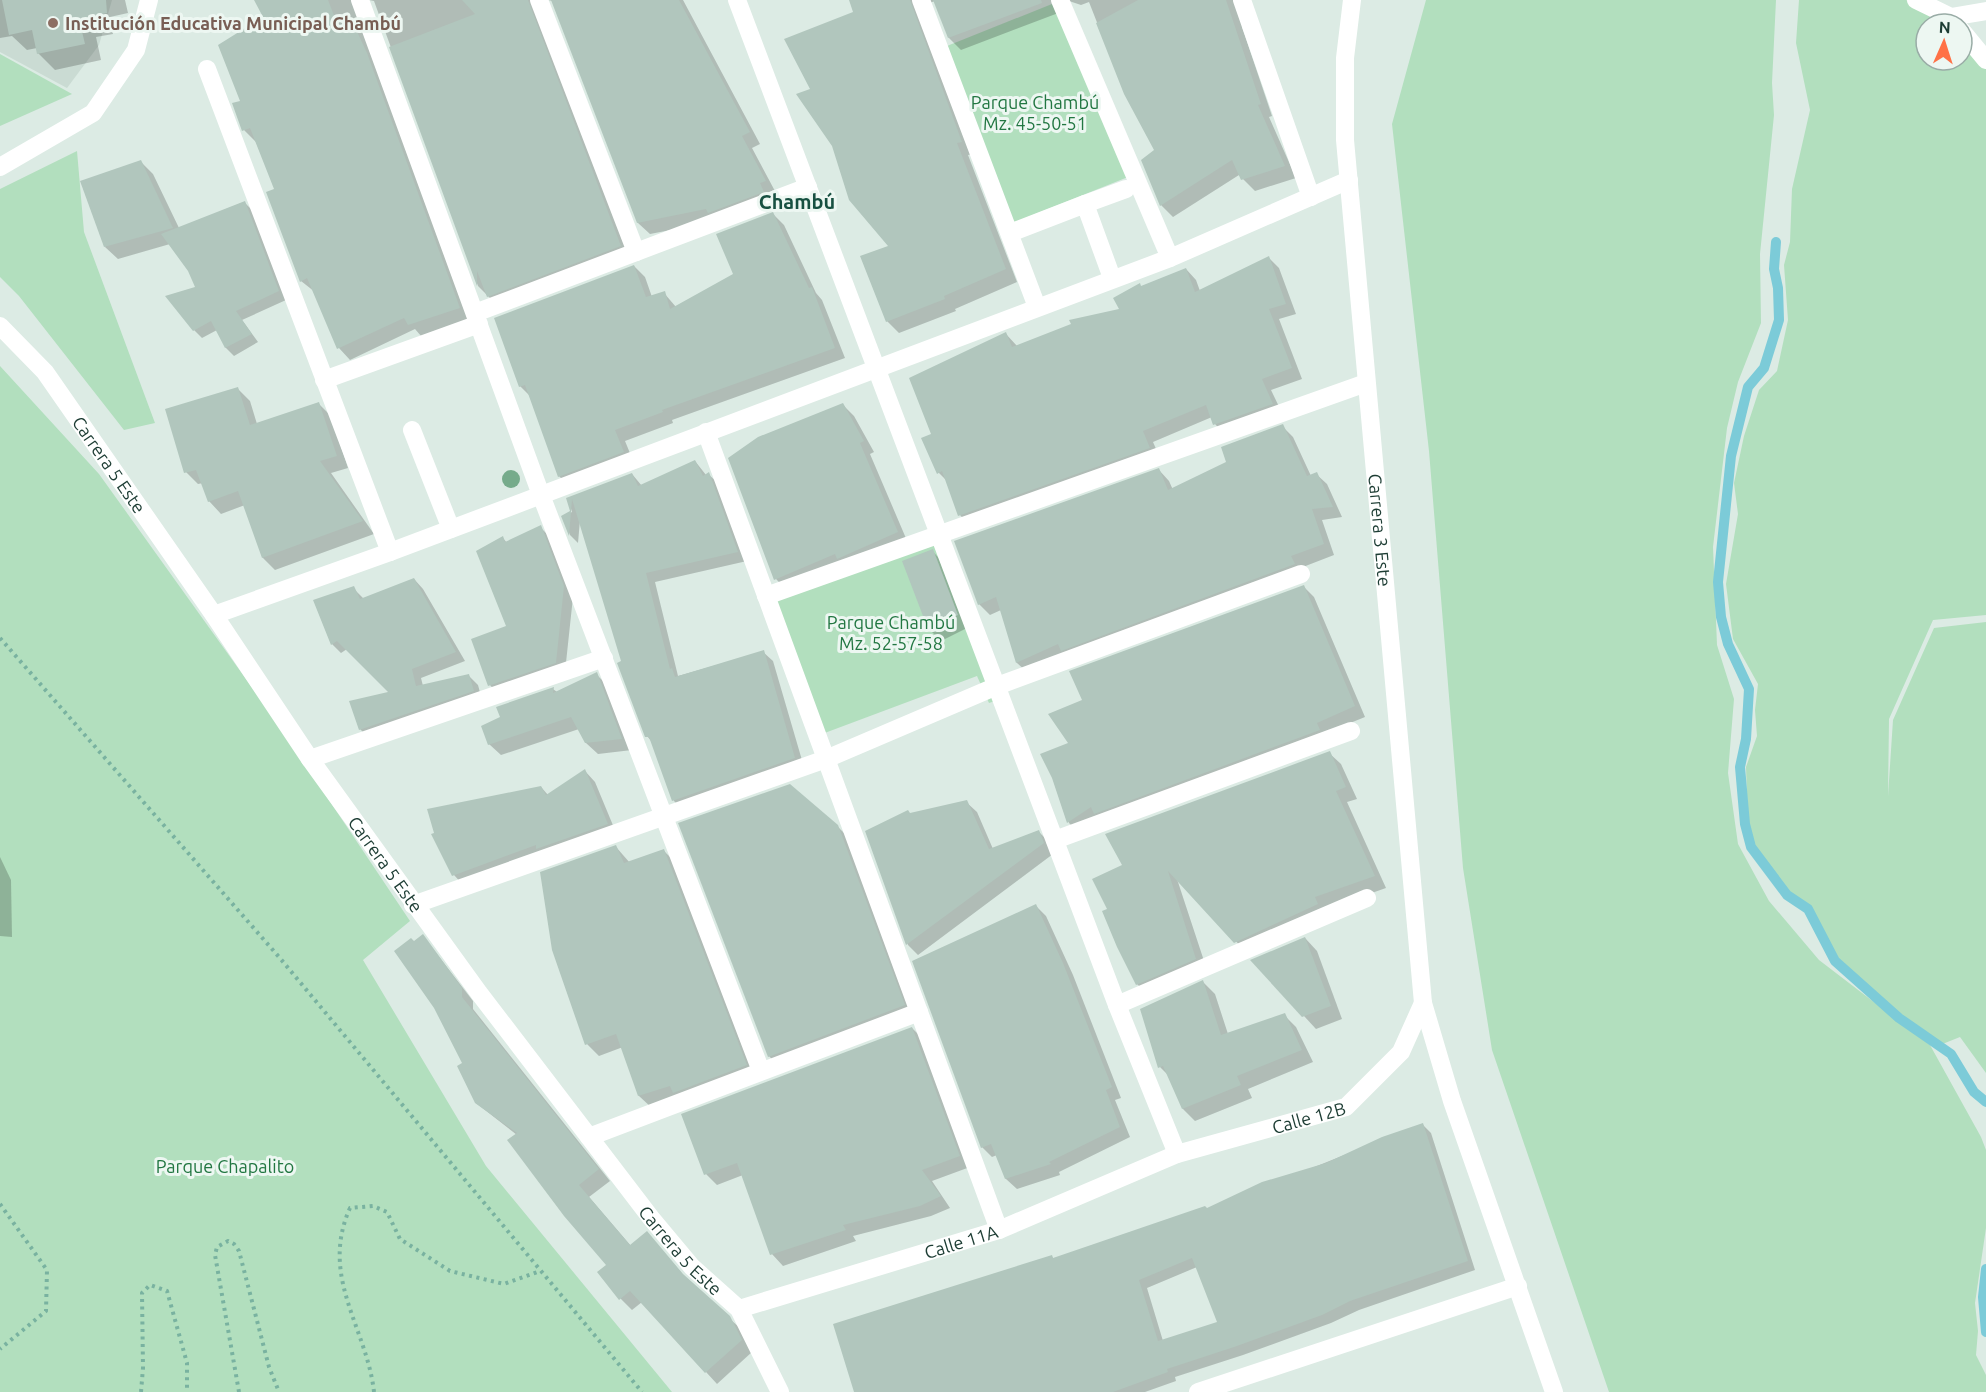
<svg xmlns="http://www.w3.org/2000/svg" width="1986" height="1392" font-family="Ubuntu,sans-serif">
  <rect width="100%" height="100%" fill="#dcebe4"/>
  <!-- built -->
  <path fill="#cadbd3" d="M0 0H112L99 45 67 88 0 52Z"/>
  <!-- green -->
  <g fill="#b2dfbe">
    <path d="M1426 0H1776L1772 83 1774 115 1760 254 1761 323 1738 382 1727 428 1713 547 1717 645 1734 699 1728 773 1738 844 1769 901 1819 960 1930 1045 1981 1137 1986 1150V1228L1975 1303 1978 1331 1976 1355 1986 1375V1392H1609L1492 1050 1463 868 1429 451 1392 124Z"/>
    <path d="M1799 0H1906L1952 24H1926V60H1962V37L1986 66V615L1933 620 1889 719 1888 796 1893 720 1934 628 1986 622V1073L1960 1037 1940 1045 1899 1016 1835 960 1810 907 1788 892 1753 845 1748 824 1746 767 1757 736 1755 710 1758 684 1733 639 1726 584 1738 514 1734 483 1744 436 1759 390 1777 371 1788 320 1784 265 1790 242 1792 189 1810 110 1796 43Z"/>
    <path d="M1057 2 1128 177 1013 223 942 48Z"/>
    <path d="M0 54 72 94 0 126Z"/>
    <path d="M77 151 84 232 155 423 124 430 19 296 0 277V189Z"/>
    <path d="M0 366 99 474 274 718 410 921 363 960 486 1166 672 1392H0Z"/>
    <path d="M936 539 998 700 989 703 977 676 822 734 775 600Z"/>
  </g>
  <!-- shadow -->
  <g fill="#0003" fill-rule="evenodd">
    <path d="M0 0H125L128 13 110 17 113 34 96 37 101 60 55 70 38 53 37 48 27 50 12 36 0 38Z"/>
    <path d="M256 0H683L760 144 752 148 776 193 717 221 650 234 638 223 553 1 548 0 632 257 500 308 478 286 374 1 369 0 471 319 421 336 415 329 350 360 339 348 315 292 301 281 276 190 256 142 244 130 242 102 265 17Z"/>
    <path d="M851 0H1233L1245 26 1242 27 1272 116 1269 117 1296 178 1255 191 1239 175 1173 217 1161 205 1156 150 1125 94 1089 2 1081 5 1069 1 1061 12 961 50 949 38 935 1 924 5 973 154 968 155 1017 282 955 309 956 311 899 333 887 321 890 246 833 145 812 89 855 13Z"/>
    <path d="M141 162 153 174 179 228 244 202 253 211 286 300 242 320 258 342 234 356 226 348 217 330 202 338 194 330 197 288 189 271 170 244 118 259 105 247Z"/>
    <path d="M773 214 784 225 816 293 822 300 845 358 672 420 673 423 625 441 634 463 570 487 559 476 531 397 520 386 634 266 645 277 652 297 664 293 676 307 735 275Z"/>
    <path d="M1269 258 1279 268 1296 314 1279 319 1302 379 1271 390 1283 415 1225 435 1215 424 1212 417 1153 442 1160 458 970 526 960 515 947 481 939 473 933 435 1006 334 1017 346 1121 310 1142 288 1186 269 1196 280 1200 291Z"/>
    <path d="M238 389 250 401 257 424 319 404 331 416 348 468 331 473 374 534 275 570 263 558 245 505 221 514 209 501 203 483 198 484 186 472Z"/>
    <path d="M843 405 854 416 874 452 870 454 908 543 787 590 776 579Z"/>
    <path d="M1282 426 1293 437 1311 476 1316 474 1327 484 1342 517 1322 520 1334 555 1028 673 1017 663 1001 610 990 615 979 604 1159 470 1169 481 1173 490 1228 463Z"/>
    <path d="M695 461 706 475 708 474 718 483 747 561 655 582 678 676 763 652 773 661 804 767 683 810 674 801 652 742 647 736 580 520 578 543 570 535 563 516 572 512 568 499 632 474 642 486Z"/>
    <path d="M540 527 550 537 573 597 565 672 499 695 490 685 508 627 503 538 507 543Z"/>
    <path d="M932 551 944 563 969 627 941 641 929 629 904 562Z"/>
    <path d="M414 579 423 589 465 661 421 678 423 686 468 675 478 685 482 700 370 739 360 729 390 693 347 649 341 653 332 644 353 588 364 599Z"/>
    <path d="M1304 587 1314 597 1365 717 1079 833 1069 823 1054 777 1071 744 1084 701Z"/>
    <path d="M596 674 607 685 632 750 598 754 586 743 579 729 501 755 489 744 502 718 553 689 557 692Z"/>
    <path d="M1329 753 1341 764 1357 799 1347 802 1386 888 1326 909 1247 953 1177 879 1207 970 1149 995 1137 984 1110 909 1124 866Z"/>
    <path d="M585 771 595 782 617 835 464 886 454 875 436 834 541 787 548 795Z"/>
    <path d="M966 802 977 812 993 849 1038 831 1049 842 1053 854 918 955 908 945 866 832 910 814Z"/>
    <path d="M837 826 847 836 913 1015 778 1066 769 1056Z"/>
    <path d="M616 847 630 863 664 851 676 863 758 1077 652 1108 639 1096 623 1047 599 1056 587 1044Z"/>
    <path d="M0 857 11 880 12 937 0 936Z"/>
    <path d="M1036 906 1046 916 1073 975 1121 1098 1115 1100 1130 1137 1059 1172 1060 1175 1017 1189 1006 1179 997 1155 992 1157 982 1147Z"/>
    <path d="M423 936 473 1001V1009L610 1181 589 1197 631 1246 647 1233 690 1283 741 1329 752 1352 717 1384 642 1302 632 1310 621 1299 599 1273 608 1265 517 1135 476 1103 464 1063 414 943Z"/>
    <path d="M1305 938 1317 951 1342 1019 1316 1029 1304 1016Z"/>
    <path d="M1203 982 1215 994 1228 1034 1284 1015 1296 1027 1313 1062 1248 1089 1252 1098 1195 1121 1183 1109 1170 1077 1160 1067Z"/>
    <path d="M912 1028 923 1039 970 1167 932 1181 950 1208 931 1216 853 1236 856 1241 783 1266 772 1254 743 1175 717 1185 706 1174Z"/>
    <path d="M1422 1124 1431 1133 1475 1270 1359 1310 1331 1323 1243 1355 1175 1377 1176 1381 1145 1392H855L1052 1257 1054 1259 1207 1210ZM1197 1267 1219 1323 1163 1341 1147 1288Z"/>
  </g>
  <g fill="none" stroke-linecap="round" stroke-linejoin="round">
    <!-- stream -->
    <g stroke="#7ccbd8" stroke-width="10">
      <path d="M1776 242 1774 269 1778 288 1779 320 1764 368 1748 387 1731 456 1718 582 1721 617 1728 644 1749 689 1746 739 1740 767 1745 824 1751 847 1787 895 1808 909 1835 961 1899 1018 1951 1054 1974 1092 1986 1102"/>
      <path d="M1986 1269 1983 1297 1986 1332"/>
    </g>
  </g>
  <!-- building -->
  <g fill="#b1c6bd" fill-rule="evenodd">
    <path d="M2 0H106L107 13 79 19 85 44 37 54 32 30 9 35Z"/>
    <path d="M254 0H328L340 31 354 25 367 53 460 308 408 325 404 318 337 349 307 278 300 282 266 192 274 189 250 128 242 131 232 103 240 101 218 45 263 17Z"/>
    <path d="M462 0H528L621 246 487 297 477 271V286L389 47 475 14Z"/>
    <path d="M551 0H679L750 132 742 136 766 181 760 183 764 192 708 213 706 209 637 223Z"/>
    <path d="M849 0H910L962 142 957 143 1006 269 944 296 945 299 886 322 860 256 888 246 849 200 832 146 796 94 810 89 784 39 853 12Z"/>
    <path d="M933 0H1041L1042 3 948 38Z"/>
    <path d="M1138 0H1226L1261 104 1258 105 1285 166 1241 180 1232 160 1160 206 1141 160 1154 150 1124 94 1096 23Z"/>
    <path d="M141 160 173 228 104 247 80 181Z"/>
    <path d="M245 201 279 291 236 311 252 334 225 348 211 321 193 331 165 296 195 287 188 271 161 234Z"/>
    <path d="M773 212 809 288 812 287 835 348 662 410 663 412 615 430 624 452 558 477 525 385 519 387 494 318 634 265 646 297 665 291 670 309 733 274 716 234Z"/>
    <path d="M1269 256 1286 304 1269 309 1292 368 1262 379 1273 404 1213 425 1206 405 1143 431 1150 448 958 516 942 471 937 474 921 438 931 434 909 378 1006 332 1012 347 1071 324 1069 320 1119 309 1113 298 1140 283 1141 286 1186 268 1195 292Z"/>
    <path d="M238 387 250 425 319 402 337 456 320 461 363 521 262 558 238 491 208 502 196 470 184 473 165 409Z"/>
    <path d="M843 403 864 441 860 443 898 532 837 559 835 554 774 580 728 458 758 437Z"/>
    <path d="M1283 424 1307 476 1317 472 1333 507 1312 509 1324 544 1291 556 1295 564 1061 651 1058 644 1016 663 996 597 978 605 954 541 1159 468 1168 490 1226 462 1221 447Z"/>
    <path d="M695 460 703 476 709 472 738 552 646 573 670 669 672 668 675 677 764 650 795 758 672 801 649 737H645L617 663 621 661 572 499 569 536 561 516 570 511 566 498 632 473 638 486Z"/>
    <path d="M541 525 564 586 556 663 488 686 471 639 506 626 476 551 503 536 505 542Z"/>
    <path d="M933 549 958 615 928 629 902 561Z"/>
    <path d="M414 578 456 652 412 669 416 686 469 674 474 691 359 730 349 701 388 692 337 641 331 645 313 600 354 586 360 599Z"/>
    <path d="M1304 585 1355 706 1317 723 1320 730 1094 814 1091 807 1067 823 1052 778 1040 754 1068 743 1048 714 1082 700 1069 671Z"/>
    <path d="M597 672 622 739 585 743 571 717 488 745 481 726 500 717 496 707 554 687 553 693Z"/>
    <path d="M1330 751 1346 787 1336 791 1375 876 1315 897 1318 904 1234 943 1168 871 1196 959 1136 985 1117 947 1102 911 1107 909 1092 879 1122 865 1105 834Z"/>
    <path d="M585 769 608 824 536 849V845L452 876 431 834 434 833 427 809 541 786 546 795Z"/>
    <path d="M790 784 838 825 905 1005 768 1057 678 823Z"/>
    <path d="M967 800 989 849 1039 830 1044 843 906 945 865 831 908 810 910 813Z"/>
    <path d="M616 845 624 863 664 849 747 1065 673 1093 670 1086 638 1096 616 1034 585 1045 552 950 540 872Z"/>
    <path d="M1036 904 1063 963 1112 1087 1106 1090 1120 1127 1049 1162 1051 1164 1005 1179 991 1144 981 1148 912 961Z"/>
    <path d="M423 934 462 988V997L599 1169 579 1185 630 1245 647 1231 683 1274 730 1316 742 1340 705 1373 630 1291 619 1300 597 1272 606 1265 564 1216 507 1140 517 1133 475 1103 457 1066 462 1063 434 1008 394 951 411 938 414 941Z"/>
    <path d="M1305 937 1331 1006 1302 1017 1250 960Z"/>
    <path d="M1203 980 1221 1035 1285 1013 1302 1050 1237 1076 1241 1085 1182 1109 1163 1066 1158 1068 1140 1009Z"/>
    <path d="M912 1027 960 1156 922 1170 941 1196 920 1206 843 1225 846 1230 770 1255 737 1163 704 1175 681 1114Z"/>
    <path d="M1423 1123 1468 1261 1350 1301 1322 1315 1234 1347 1167 1369 1168 1372 1113 1392H854L833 1324 1052 1255 1053 1258 1205 1206 1207 1208 1262 1182 1326 1163 1382 1137ZM1192 1258 1217 1322 1158 1341 1139 1280Z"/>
  </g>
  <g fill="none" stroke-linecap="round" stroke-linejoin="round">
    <!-- path -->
    <g stroke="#79b2a0" stroke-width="4" stroke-dasharray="3 4.5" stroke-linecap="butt">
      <path d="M0 638 279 957 642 1392"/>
      <path d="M0 1204 47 1270 46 1311 0 1349"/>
      <path d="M141 1392 143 1368 142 1293 150 1285 167 1291 187 1363V1392"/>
      <path d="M239 1392 215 1255 217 1247 228 1241 234 1244 239 1251 269 1367 279 1392"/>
      <path d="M374 1392C367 1328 319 1277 350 1208L373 1206 387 1212 400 1239 450 1271 504 1284 540 1271"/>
    </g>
    <!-- minor -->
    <g stroke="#fff" stroke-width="18">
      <path d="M360 0 541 495 761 1071"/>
      <path d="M539 0 636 252"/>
      <path d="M737 0 1117 1005 1177 1154"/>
      <path d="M921 0 1037 307"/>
      <path d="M1060 0 1170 258"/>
      <path d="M1242 0 1311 197"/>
      <path id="s1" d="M1352 0 1345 58V140L1423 1003 1452 1101 1554 1392"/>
      <path d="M1916 0 1951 17 1957 24"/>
      <path d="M1951 17 1986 11"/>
      <path d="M1962 31 1986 60"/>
      <path d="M207 69 390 552"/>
      <path d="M0 167 93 113 136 50 149 0"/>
      <path d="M1085 204 1126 189"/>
      <path d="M1015 231 1085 204 1112 278"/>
      <path d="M475 313 808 187"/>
      <path id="s2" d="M0 326 45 372 214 615 310 759 479 993 651 1218 692 1267 739 1309 780 1392"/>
      <path d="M324 380 479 324"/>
      <path d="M412 430 451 529"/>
      <path d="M706 432 999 1230"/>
      <path d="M766 596 1366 383"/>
      <path d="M214 615 390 552 1170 258 1349 180"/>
      <path d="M310 759 604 658"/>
      <path d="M1055 840 1351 731"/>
      <path d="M413 905 826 759 997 686 1301 574"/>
      <path d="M1117 1005 1367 898"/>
      <path d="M589 1137 919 1012"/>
      <path id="s3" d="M739 1309 999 1230 1177 1154 1346 1107 1401 1052 1423 1003"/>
      <path d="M1198 1392 1518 1286"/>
    </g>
  </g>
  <!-- trees -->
  <circle fill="#76ab8b" cx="511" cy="479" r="9"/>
  <!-- markers -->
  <circle fill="#8d6e63" stroke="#edf7f2" stroke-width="2" cx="53" cy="23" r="6"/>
  <g text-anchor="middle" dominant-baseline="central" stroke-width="6" stroke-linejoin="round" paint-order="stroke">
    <!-- education labels -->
    <g font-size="18" font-weight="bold" fill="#785e54" stroke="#edf7f2" text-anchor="start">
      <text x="65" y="23">Institución Educativa Municipal Chambú</text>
    </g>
    <!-- park labels -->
    <g font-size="18" fill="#227742" stroke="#edf7f2">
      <text x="1035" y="102">Parque Chambú<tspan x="1035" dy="21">Mz. 45-50-51</tspan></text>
      <text x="891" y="622">Parque Chambú<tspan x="891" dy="21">Mz. 52-57-58</tspan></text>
      <text x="225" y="1166">Parque Chapalito</text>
    </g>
    <!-- street labels -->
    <g font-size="18" fill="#1c3c33" stroke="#edf7f2">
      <text stroke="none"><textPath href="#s2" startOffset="177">Carrera 5 Este</textPath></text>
      <text stroke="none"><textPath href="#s1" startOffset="532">Carrera 3 Este</textPath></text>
      <text stroke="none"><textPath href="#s2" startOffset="663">Carrera 5 Este</textPath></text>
      <text stroke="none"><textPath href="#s3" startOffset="602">Calle 12B</textPath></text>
      <text stroke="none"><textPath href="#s3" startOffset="232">Calle 11A</textPath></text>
      <text stroke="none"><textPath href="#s2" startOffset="1149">Carrera 5 Este</textPath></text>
    </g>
    <!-- neighbourhood labels -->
    <g font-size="20" font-weight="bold" fill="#175041" stroke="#edf7f2">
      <text x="797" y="201">Chambú</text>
    </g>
  </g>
  <!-- north arrow -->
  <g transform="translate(1944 42) rotate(3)"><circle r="28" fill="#edf7f2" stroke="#99aca6" stroke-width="1.5"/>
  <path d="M0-4.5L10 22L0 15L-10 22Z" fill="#ff7146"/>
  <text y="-9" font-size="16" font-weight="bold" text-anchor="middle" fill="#1c3c33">N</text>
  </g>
</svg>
